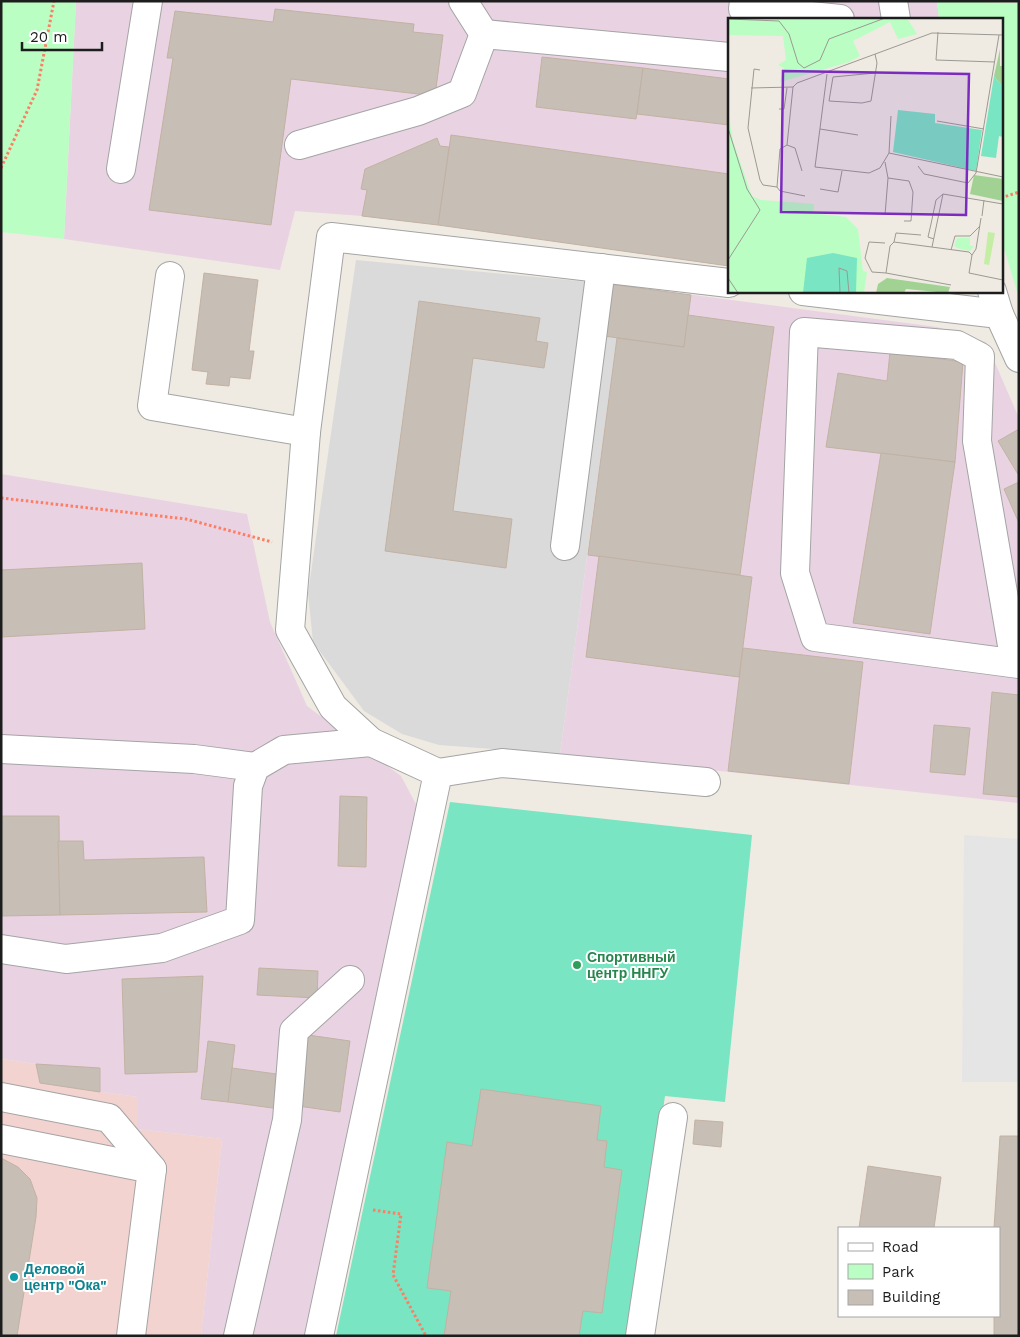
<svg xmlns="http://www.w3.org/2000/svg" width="1020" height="1337" font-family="'Work Sans',sans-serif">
  <rect width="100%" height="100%" fill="#efebe2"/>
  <!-- residential -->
  <path fill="#dbdada" d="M356 260 610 284 617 338 560 754 439 745 402 734 364 711 313 642 308 593Z"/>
  <!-- commercial -->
  <path fill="#f2d3cf" d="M1 1059 36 1064 40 1083 137 1097V1129L222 1139 201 1336H1Z"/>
  <!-- industrial -->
  <g fill="#e9d3e3">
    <path d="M76 1H937L939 19H729V266L438 225 362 216 295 211 280 270 64 239Z"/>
    <path d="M610 284 937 327 986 342 1019 418V803L560 754 617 338Z"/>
    <path d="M1 474 247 514 270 622 307 706 401 776 417 806 304 1336H201L222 1139 137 1129V1097L40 1083 36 1064 1 1059Z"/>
  </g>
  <!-- park -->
  <g fill="#bafec4">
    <path d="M1 1H76L64 239 1 232Z"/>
    <path d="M937 1 1019 3V298L1001 238V19H939Z"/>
  </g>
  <!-- pitch -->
  <path fill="#79e5c2" d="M450 802 752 835 725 1102 665 1096 630 1336H336Z"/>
  <!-- parking -->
  <path fill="#e5e5e5" d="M964 835 1019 839V1082H962Z"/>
  <!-- building -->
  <g fill="#c7beb5" stroke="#c2b2a3">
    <path d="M275 9 414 24 413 32 443 35 435 96 291 79 271 225 149 210 173 58H167L175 11 273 22Z"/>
    <path d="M542 57 643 68 636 119 536 107Z"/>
    <path d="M643 68 729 79V125L637 114Z"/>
    <path d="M451 135 729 174V266L438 225Z"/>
    <path d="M437 138 440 146 449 147 438 225 362 216 367 190 361 189 365 169Z"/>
    <path d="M204 273 258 280 249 351H254L250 379 230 377 229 386 206 384 208 372 192 370Z"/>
    <path d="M610 284 691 295 684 347 604 336Z"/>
    <path d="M419 301 540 318 536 341 548 343 544 368 473 358 453 511 512 519 506 568 385 551Z"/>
    <path d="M688 315 774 327 740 575 588 555 617 338 684 347Z"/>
    <path d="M890 352 963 362 955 462 826 447 838 373 887 381Z"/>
    <path d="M1019 429V476L998 441Z"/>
    <path d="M881 453 955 462 930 634 853 623Z"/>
    <path d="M1019 482V523L1004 489Z"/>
    <path d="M599 556 752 577 739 677 586 657Z"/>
    <path d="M142 563 145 629 1 637V570Z"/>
    <path d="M743 648 863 662 849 784 728 771Z"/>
    <path d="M992 692 1019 695V797L983 794Z"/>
    <path d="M934 725 970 728 965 775 930 772Z"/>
    <path d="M340 796 367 797 366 867 338 866Z"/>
    <path d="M1 816H59L60 915 1 916Z"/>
    <path d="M58 841H83L84 860 204 857 207 912 60 915Z"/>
    <path d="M259 968 318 971 317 998 257 995Z"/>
    <path d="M203 976 197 1072 125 1074 122 979Z"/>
    <path d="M308 1035 350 1041 340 1112 298 1106Z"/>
    <path d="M208 1041 235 1045 228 1102 201 1099Z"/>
    <path d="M36 1064 100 1068V1092L40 1083Z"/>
    <path d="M232 1068 284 1075 280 1109 228 1102Z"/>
    <path d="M481 1089 601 1106 597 1140 607 1141 604 1167 622 1170 602 1313 583 1311 579 1336H444L451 1291 427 1288 447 1142 472 1146Z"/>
    <path d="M695 1120 723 1122 721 1147 693 1144Z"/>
    <path d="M1000 1136H1019V1336H994V1316H999V1228H994Z"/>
    <path d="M1 1158 18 1167 30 1179 37 1198 36 1217 17 1336H1Z"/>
    <path d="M868 1166 941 1177 934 1228H859Z"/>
  </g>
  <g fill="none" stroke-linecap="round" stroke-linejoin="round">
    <defs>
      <g id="minor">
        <path d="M463 1 484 34"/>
        <path d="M744 1 743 9 840 19"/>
        <path d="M893 1 896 19"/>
        <path d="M299 145 418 111 462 93 484 34 729 57"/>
        <path d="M121 169 148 1"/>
        <path d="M170 276 152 406 306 432"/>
        <path d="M803 291 999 314"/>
        <path d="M992 291 999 314 1019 358"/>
        <path d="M565 546 601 268"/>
        <path d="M1015 663 977 441 980 357 957 345 804 332 795 573 815 637 1019 664"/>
        <path d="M1 749 194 759 255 767"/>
        <path d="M438 773 502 763 706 782"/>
        <path d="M1 949 66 959 162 948 240 920 248 786 255 767 284 750 371 742"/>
        <path d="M1 1097 109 1118 152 1169"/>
        <path d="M1 1139 152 1169 131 1336"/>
        <path d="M238 1336 287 1120 294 1031 350 980"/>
        <path d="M319 1336 438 773 371 742 333 707 290 630 306 432 331 237 729 283"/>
        <path d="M640 1336 673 1117"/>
      </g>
    </defs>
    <!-- minor casing -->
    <use href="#minor" stroke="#a4a4a4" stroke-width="30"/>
    <!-- path -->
    <g stroke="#ff7d63" stroke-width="3" stroke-dasharray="2.5 2.5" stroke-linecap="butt">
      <path d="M1 168 37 90 54 1"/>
      <path d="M1001 198 1019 192"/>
      <path d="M1 498 186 519 272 542"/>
      <path d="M373 1210 401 1214 393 1275 426 1336"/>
    </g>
    <!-- minor -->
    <use href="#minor" stroke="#fff" stroke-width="28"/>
  </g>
  <!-- markers -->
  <circle fill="#2e9e5b" stroke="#fff" stroke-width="2" cx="577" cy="965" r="5"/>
  <circle fill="#0f9aa8" stroke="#fff" stroke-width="2" cx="14" cy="1277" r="5"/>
  <g text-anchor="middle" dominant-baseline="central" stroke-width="4" stroke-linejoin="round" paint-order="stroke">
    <!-- leisure labels -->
    <g font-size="14" font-weight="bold" fill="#27864d" stroke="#fff" text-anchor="start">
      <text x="587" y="957">Спортивный<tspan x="587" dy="16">центр ННГУ</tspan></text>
    </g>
    <!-- culture labels -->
    <g font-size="14" font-weight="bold" fill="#0d838f" stroke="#fff" text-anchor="start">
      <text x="24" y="1269">Деловой<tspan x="24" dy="16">центр "Ока"</tspan></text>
    </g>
  </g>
  <!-- overview -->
  <g transform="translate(728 18)">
    <rect width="275" height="275" fill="#efebe2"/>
    <path d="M260 214 267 215 261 247 256 246Z" fill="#c3eea3"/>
    <path d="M272 31V48H275V69L266 58ZM246 157 275 161V183L242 176ZM159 260 222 269 220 275 178 271 176 275H148L150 266Z" fill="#a2d293"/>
    <path d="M0 0H179L189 16 170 21 162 4 125 23 132 38 121 44 52 64 56 50 50 47 58 42 55 18 0 17ZM0 92 5 123 24 178 33 182 86 186 85 195 118 199 130 211 135 253 139 254 136 275H0ZM229 220H242V228H246L242 233 229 230 226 228Z" fill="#bafec4"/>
    <path d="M266 58 275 69V119L271 118 268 140 253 138ZM170 92 207 96V105L254 112 248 153 165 134ZM105 235 129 240 128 275H75L79 240Z" fill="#79e5c2"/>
    <path fill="none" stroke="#9b9993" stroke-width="1" d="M0 1 51 3 61 16 70 45 76 50 92 42 101 21 157 0M210 14 208 42 267 44M147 36 149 45 143 83 134 85 101 83 105 59 147 55M32 52 26 51 20 110 32 162 35 167 49 169M99 56 87 149 141 155 152 150 161 135 275 159M23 70 65 69M51 91H56L59 70M209 103 256 111M0 110 19 171 32 192 0 242M92 111 130 117M59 127 52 131 49 169 52 173 77 178M161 135 163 98M157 144 160 160 181 163 185 174 183 203H176M190 148 196 156 240 165 248 155 271 17M74 153 67 130 59 127 65 69 69 65 204 15 275 17M92 171 110 174 114 153M157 197 160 160M254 198 256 182M206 221 200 219 203 206 208 182 215 176M166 224 168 215 193 217M157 225 141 224 137 240 144 254 158 255M204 229 215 176 275 186M223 232 227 218H242L252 208M244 237 248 231 253 200M0 260 10 275M223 267 158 255 162 228 166 224 241 234 244 237 241 255 275 262M112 275 111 250 119 253 121 275"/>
    <path fill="#7b2cbf" fill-opacity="0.15" stroke="#7b2cbf" stroke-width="2.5" d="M55 53 241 56 238 197 53 194Z"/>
    <rect width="275" height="275" fill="none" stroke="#1d1d1d" stroke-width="2.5"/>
  </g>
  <!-- border -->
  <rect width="1020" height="1337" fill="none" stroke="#1d1d1d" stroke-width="5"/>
  <!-- legend -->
  <rect x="838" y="1227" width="162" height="90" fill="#ffffff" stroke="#a5a5a5"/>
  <rect x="848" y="1243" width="25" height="8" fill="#ffffff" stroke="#a5a5a5"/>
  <text x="882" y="1252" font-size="15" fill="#1d1d1d">Road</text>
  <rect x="848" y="1264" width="25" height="15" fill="#bafec4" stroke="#a5a5a5"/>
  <text x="882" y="1277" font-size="15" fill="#1d1d1d">Park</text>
  <rect x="848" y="1290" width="25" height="15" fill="#c7beb5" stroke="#a5a5a5"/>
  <text x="882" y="1302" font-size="15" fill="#1d1d1d">Building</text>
  <!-- scale -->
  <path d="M22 42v8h80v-8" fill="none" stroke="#1d1d1d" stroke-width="2.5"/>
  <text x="30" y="42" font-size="15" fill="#1d1d1d" stroke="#ffffff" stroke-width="4" paint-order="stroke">20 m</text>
</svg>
